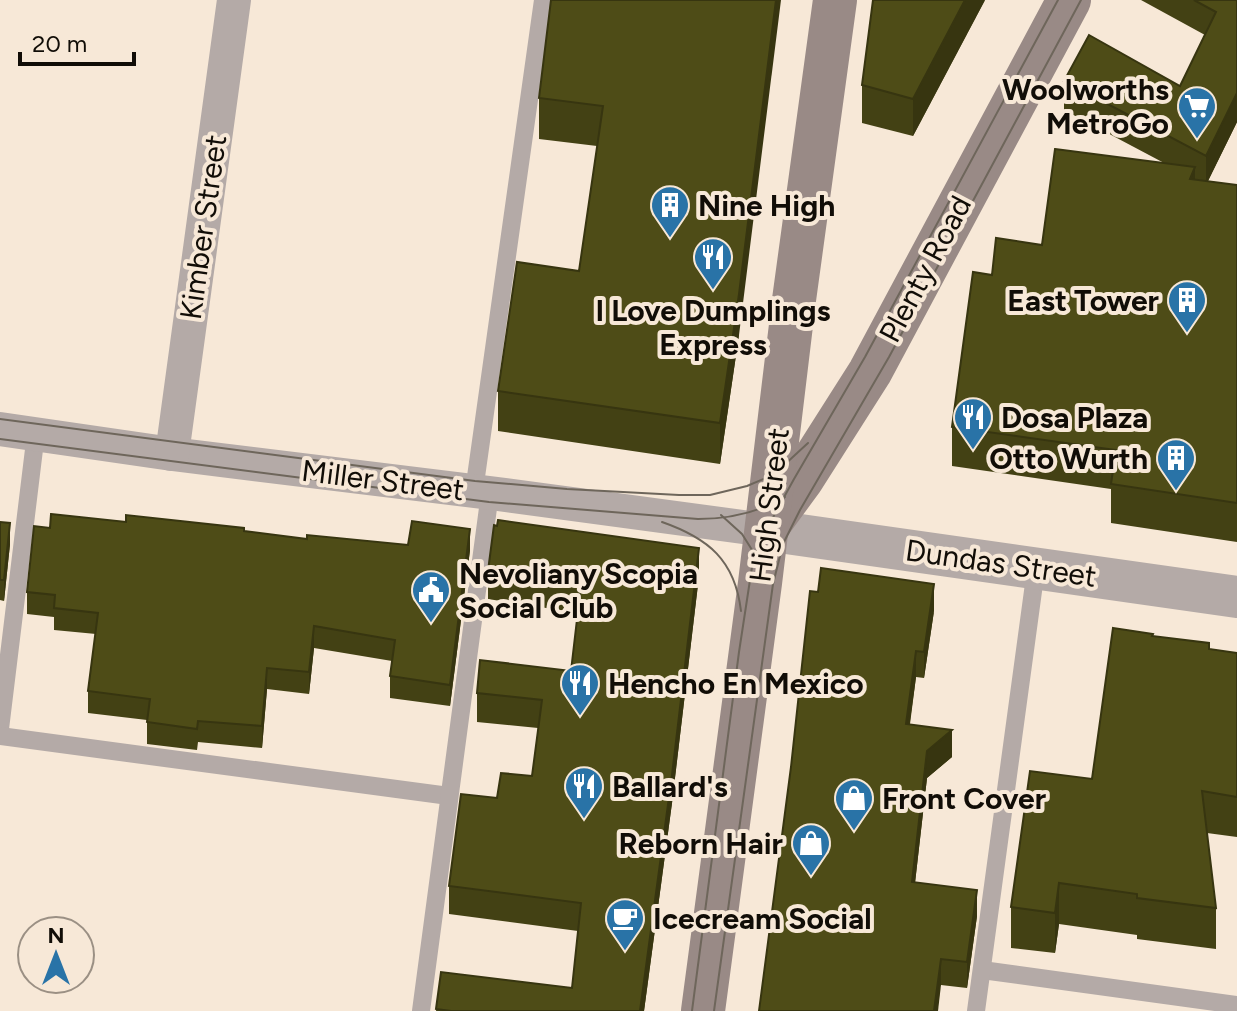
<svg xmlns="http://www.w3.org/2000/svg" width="1237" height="1011" font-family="Figtree,sans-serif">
  <rect width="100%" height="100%" fill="#f7e8d7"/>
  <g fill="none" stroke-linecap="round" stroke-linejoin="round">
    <!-- service -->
    <g stroke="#b4aaa7" stroke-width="18">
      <path d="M474 491 543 0"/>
      <path d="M0 729 36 433"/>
      <path d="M0 736 449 796"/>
      <path d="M982 970 1237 1005"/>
      <path d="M421 1011 490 493"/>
      <path d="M976 1011 1036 569"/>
    </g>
    <!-- minor -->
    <g stroke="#b4aaa7" stroke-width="34">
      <path d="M0 429 172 454 490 493 765 530"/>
      <path d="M172 454 234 0"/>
    </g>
    <!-- tertiary -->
    <path stroke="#b4aaa7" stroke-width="42" d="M765 530 1237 597"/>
    <!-- secondary -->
    <g stroke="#998a86" stroke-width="44">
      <path d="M769 524 802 479 870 372 1069 0"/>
      <path d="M703 1011 760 583 794 300 835 0"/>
    </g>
    <!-- tram -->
    <g stroke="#6e665b" stroke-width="2">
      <path d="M0 419 475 481 567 489 679 495H710L747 486 768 477 782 467 808 443"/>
      <path d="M0 439 489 502 698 519C730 519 758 513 785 497"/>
      <path d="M721 515 742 534 759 561"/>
      <path d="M662 522C708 538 735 560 741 611"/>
      <path d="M692 1011 739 652 752 567 760 541 794 479 865 357 1058 0"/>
      <path d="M714 1011 773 584 783 544 800 510 889 357 1081 0"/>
    </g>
  </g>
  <!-- wall -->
  <g fill="#434114">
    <path d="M551 0 739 335 720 464 498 431V391L579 271 597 146 539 139V98Z"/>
    <path d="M985 0 913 136 862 123V85Z"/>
    <path d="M1141 0H1237V122L1208 181 1237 185V542L1111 523V489L952 466V427L992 275 1042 245 1166 164 1064 110V81L1180 86 1205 35Z"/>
    <path d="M0 522 10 544 4 601 0 600Z"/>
    <path d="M50 528 244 531 307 539 470 550 450 706 390 698V676L392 661 314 648 309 694 267 689 262 748 198 742 197 750 147 744V720L88 713V691L96 634 54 630V617L27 614V592Z"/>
    <path d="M488 571 699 576 672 803 644 1011H436L441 972 572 988 578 931 449 914V886L497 798 532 776 538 728 477 722V693L571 671 578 613 488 599Z"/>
    <path d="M934 611 924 678 916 677 910 724 952 757 927 778 915 883 977 916 967 988 941 985 759 1011Z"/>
    <path d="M1153 636 1209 649 1237 653V837L1207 833 1216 908V949L1137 939V935L1059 924 1055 953 1011 948V907L1092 779Z"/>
  </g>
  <!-- shaded-wall -->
  <g fill="#373510">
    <path d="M776 0H781L739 335 720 464V423Z"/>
    <path d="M965 0H985L913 136V99Z"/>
    <path d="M1237 93V122L1206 185V156Z"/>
    <path d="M1195 167V207L1190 179Z"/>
    <path d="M10 523V544L4 601V580Z"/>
    <path d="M470 529V550L450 706V685Z"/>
    <path d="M699 548V576L672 803 644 1011H640Z"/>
    <path d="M934 584V611L924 678V652Z"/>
    <path d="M314 626V648L309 694V672Z"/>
    <path d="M916 651V677L906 750V724Z"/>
    <path d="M267 668V689L262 748V726Z"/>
    <path d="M952 730V757L927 778 912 909V882L927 751Z"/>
    <path d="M1059 883V924L1055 953V913Z"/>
    <path d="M977 890V916L967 988V962Z"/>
    <path d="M941 959V985L938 1011H934Z"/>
  </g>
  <!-- building -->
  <g fill="#4e4c17" stroke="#373510" stroke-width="2">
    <path d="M551 0H776L739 294 720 423 498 391 517 262 579 271 603 106 539 98Z"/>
    <path d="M873 0H965L913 99 862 85Z"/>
    <path d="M1194 0H1237V93L1206 156 1064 81 1089 35 1180 86 1216 12Z"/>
    <path d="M1055 149 1195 167 1190 179 1237 185V503L1111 484 1116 450 952 427 973 272 992 275 996 238 1042 245Z"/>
    <path d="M51 514 126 522V515L244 528V531L307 539V535L408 545 412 521 470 529 450 685 390 676 395 640 314 626 309 672 267 668 262 726 198 721 197 729 147 722 150 699 88 691 98 613 54 608 55 595 27 592 34 526 50 528Z"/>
    <path d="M498 520 699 548 672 775 640 1011H451L436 1009 441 972 572 988 581 903 449 886 461 794 497 798 501 773 532 776 542 700 477 693 480 660 571 671 581 585 488 571 494 525 497 526Z"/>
    <path d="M0 522 10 523 4 580H0Z"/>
    <path d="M821 568 934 584 924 652 916 651 906 724 952 730 927 751 912 882 977 890 967 962 941 959 934 1011H759L791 767 810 591 818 592Z"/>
    <path d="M1113 628 1153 634 1152 636 1209 643V649L1237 653V797L1202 791 1216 908 1137 898V894L1059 883 1055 913 1011 907 1030 771 1092 779Z"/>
  </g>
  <!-- icons -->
  <defs>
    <symbol id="supermarket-pin" viewBox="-11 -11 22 30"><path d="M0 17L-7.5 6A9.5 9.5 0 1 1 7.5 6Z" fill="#2973a7" stroke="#f7e8d7"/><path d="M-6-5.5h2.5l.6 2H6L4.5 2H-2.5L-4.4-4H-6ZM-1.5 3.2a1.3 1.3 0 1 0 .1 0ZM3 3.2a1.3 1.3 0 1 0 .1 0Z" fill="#fff"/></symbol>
    <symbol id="building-pin" viewBox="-11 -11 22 30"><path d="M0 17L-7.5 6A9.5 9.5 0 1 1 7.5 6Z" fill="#2973a7" stroke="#f7e8d7"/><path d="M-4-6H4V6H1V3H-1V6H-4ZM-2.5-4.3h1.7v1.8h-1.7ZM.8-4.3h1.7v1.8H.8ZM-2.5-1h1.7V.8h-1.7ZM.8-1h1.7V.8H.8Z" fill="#fff"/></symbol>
    <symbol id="restaurant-pin" viewBox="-11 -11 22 30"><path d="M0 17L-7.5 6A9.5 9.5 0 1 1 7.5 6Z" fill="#2973a7" stroke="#f7e8d7"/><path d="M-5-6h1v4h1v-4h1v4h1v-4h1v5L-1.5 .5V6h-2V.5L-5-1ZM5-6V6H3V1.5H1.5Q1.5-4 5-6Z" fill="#fff"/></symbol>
    <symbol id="civic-pin" viewBox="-11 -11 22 30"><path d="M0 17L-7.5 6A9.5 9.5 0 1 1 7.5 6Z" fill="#2973a7" stroke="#f7e8d7"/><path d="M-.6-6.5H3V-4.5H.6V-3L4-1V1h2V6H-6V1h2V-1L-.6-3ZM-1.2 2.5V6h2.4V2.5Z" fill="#fff"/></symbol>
    <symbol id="shop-pin" viewBox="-11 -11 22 30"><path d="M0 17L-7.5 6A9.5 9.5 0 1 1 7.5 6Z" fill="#2973a7" stroke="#f7e8d7"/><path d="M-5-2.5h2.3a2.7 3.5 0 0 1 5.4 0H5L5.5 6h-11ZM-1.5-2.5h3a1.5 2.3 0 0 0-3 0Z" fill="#fff"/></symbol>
    <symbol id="cafe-pin" viewBox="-11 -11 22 30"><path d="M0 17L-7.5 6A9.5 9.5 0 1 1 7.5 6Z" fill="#2973a7" stroke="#f7e8d7"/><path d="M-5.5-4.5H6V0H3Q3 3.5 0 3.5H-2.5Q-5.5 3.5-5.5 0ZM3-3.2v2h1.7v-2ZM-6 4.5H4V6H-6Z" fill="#fff"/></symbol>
  </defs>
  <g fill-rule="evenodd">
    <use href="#supermarket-pin" x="1175" y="84" width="44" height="60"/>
    <use href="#building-pin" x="648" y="183" width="44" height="60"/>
    <use href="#restaurant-pin" x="691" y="235" width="44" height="60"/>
    <use href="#building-pin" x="1165" y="278" width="44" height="60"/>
    <use href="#restaurant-pin" x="951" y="395" width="44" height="60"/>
    <use href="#building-pin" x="1154" y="436" width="44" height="60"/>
    <use href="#civic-pin" x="409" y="568" width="44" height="60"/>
    <use href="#restaurant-pin" x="558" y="661" width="44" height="60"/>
    <use href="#restaurant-pin" x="562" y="764" width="44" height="60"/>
    <use href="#shop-pin" x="832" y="776" width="44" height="60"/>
    <use href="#shop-pin" x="789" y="821" width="44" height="60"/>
    <use href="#cafe-pin" x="603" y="896" width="44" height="60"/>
  </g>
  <g text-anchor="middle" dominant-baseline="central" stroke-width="8" stroke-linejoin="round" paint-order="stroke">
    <!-- poi labels -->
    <g font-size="30" font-weight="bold" fill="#110d07" stroke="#f7e8d7" text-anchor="start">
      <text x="1169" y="89" text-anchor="end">Woolworths<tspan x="1169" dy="34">MetroGo</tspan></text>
      <text x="698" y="205">Nine High</text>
      <text x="1159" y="300" text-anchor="end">East Tower</text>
      <text x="713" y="310" text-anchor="middle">I Love Dumplings<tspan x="713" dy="34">Express</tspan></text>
      <text x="1001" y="417">Dosa Plaza</text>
      <text x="1148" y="458" text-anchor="end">Otto Wurth</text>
      <text x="459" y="573">Nevoliany Scopia<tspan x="459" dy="34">Social Club</tspan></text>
      <text x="608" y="683">Hencho En Mexico</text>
      <text x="612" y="786">Ballard's</text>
      <text x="882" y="798">Front Cover</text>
      <text x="783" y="843" text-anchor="end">Reborn Hair</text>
      <text x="653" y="918">Icecream Social</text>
    </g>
    <!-- street labels -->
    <g font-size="30" fill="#110d07" stroke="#f7e8d7">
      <text transform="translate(203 227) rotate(-82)">Kimber Street</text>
      <text transform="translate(925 269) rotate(-62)">Plenty Road</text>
      <text transform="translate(383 480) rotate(7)">Miller Street</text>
      <text transform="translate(769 505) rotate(-83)">High Street</text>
      <text transform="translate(1001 563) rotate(8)">Dundas Street</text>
    </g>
  </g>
  <!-- north arrow -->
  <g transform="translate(56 955)"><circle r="38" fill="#f7e8d7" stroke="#9b9084" stroke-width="2"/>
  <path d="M0-6L14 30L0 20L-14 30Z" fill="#2973a7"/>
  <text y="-12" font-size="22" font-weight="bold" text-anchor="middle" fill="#110d07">N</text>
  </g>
  <!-- scale -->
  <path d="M20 52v12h114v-12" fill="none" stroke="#110d07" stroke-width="4"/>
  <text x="32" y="52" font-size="24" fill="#110d07" stroke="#f7e8d7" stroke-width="6" paint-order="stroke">20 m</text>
</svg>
